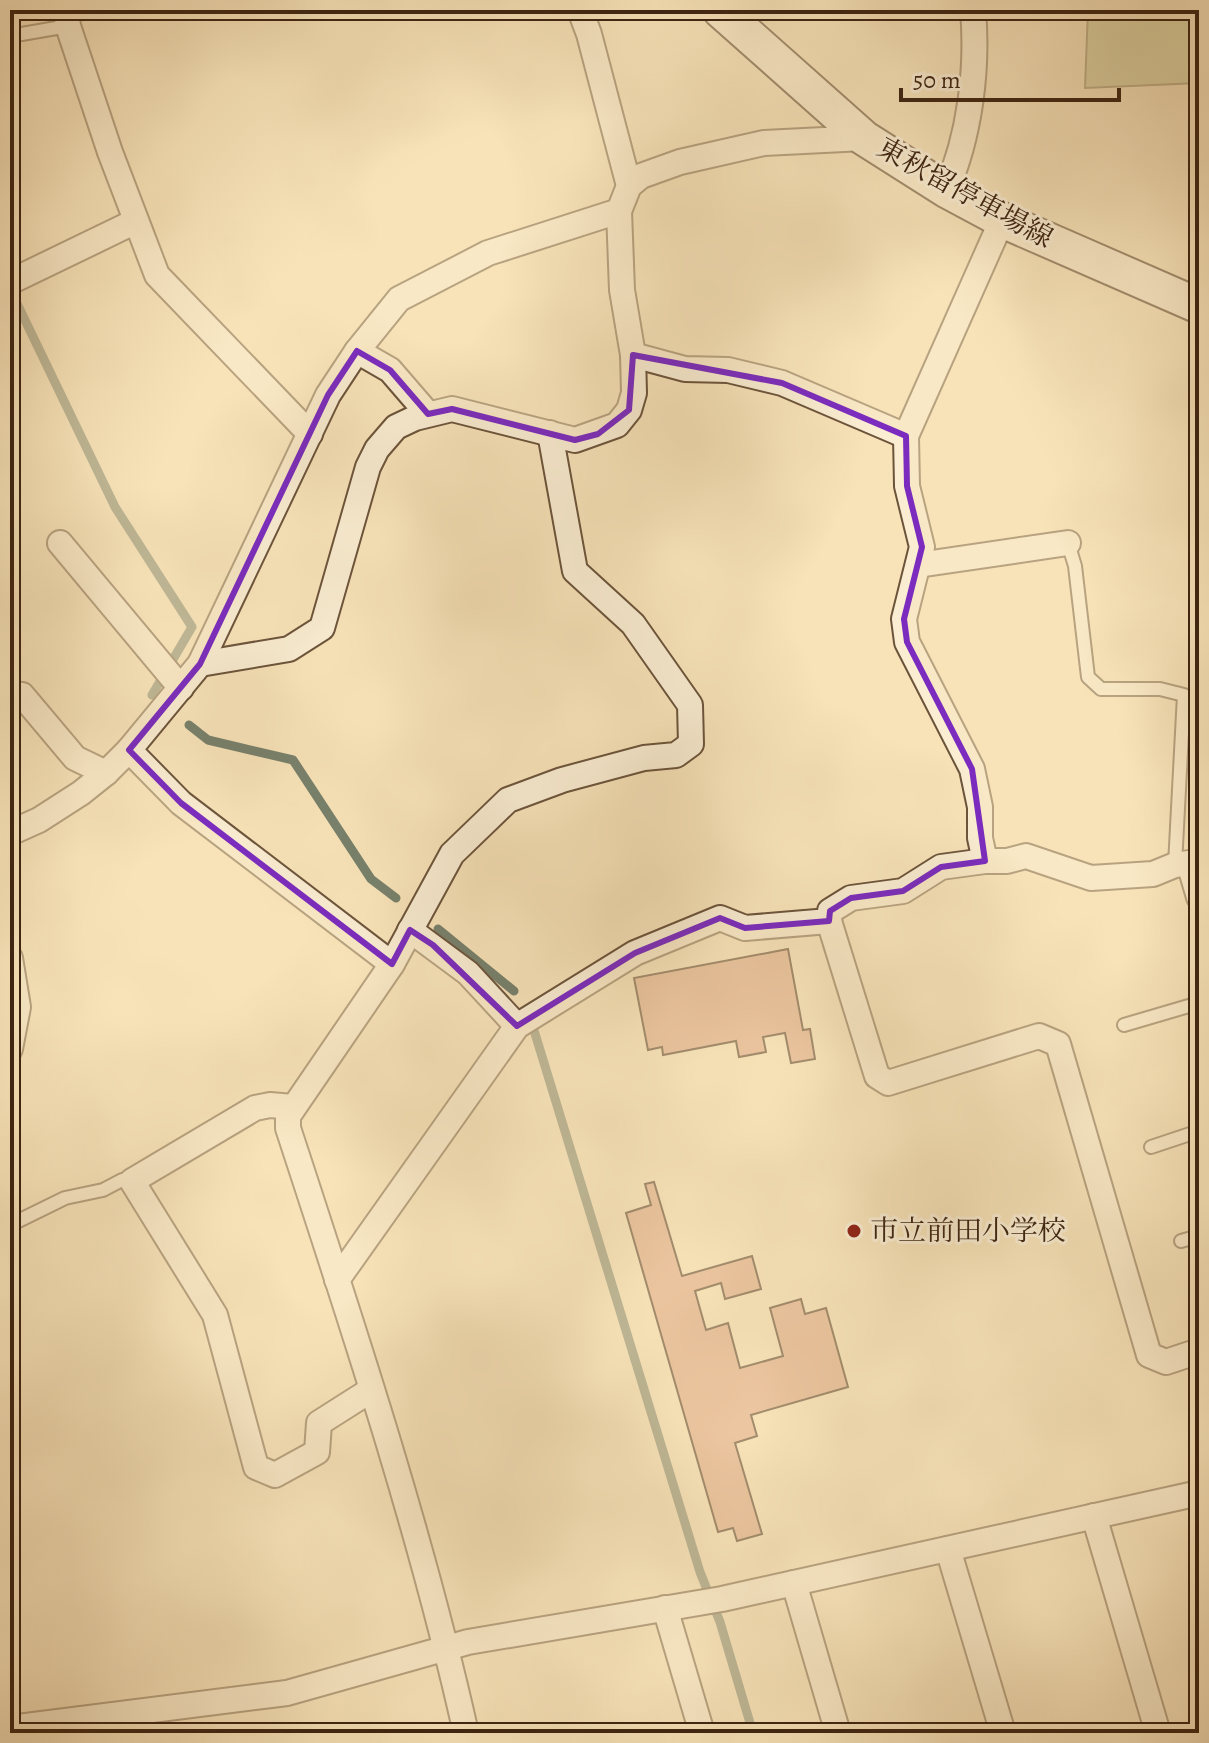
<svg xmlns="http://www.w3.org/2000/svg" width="1209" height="1743" font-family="Alegreya,'Noto Serif JP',serif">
  <rect width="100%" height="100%" fill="#f8e3b9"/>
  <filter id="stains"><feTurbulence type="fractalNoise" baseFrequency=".0025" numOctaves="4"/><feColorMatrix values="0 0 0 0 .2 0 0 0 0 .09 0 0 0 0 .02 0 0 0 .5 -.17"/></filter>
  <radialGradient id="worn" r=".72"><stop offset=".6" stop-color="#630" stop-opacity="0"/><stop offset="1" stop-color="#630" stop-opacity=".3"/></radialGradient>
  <!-- green -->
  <path fill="#c4c18a" stroke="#80724e" stroke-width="2" d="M1088 10H1199V83L1085 88Z"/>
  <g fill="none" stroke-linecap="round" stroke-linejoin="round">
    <!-- stream -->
    <g stroke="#78816c" stroke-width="9">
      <path d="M10 289 115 507 192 627 152 695"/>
      <path d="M189 725 208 740 293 760 371 879 396 898"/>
      <path d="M438 929 514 991"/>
      <path d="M533 1027 700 1572 720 1622 753 1733"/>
    </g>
  </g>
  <!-- building -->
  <g fill="#dda380" stroke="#3d2411" stroke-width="2">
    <path d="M788 949 803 1030 810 1029 815 1059 791 1063 785 1033 763 1037 766 1052 739 1057 736 1041 663 1055 662 1047 648 1050 634 978Z"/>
    <path d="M654 1182 682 1276 752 1256 761 1289 725 1299 721 1283 695 1291 706 1330 728 1323 740 1368 783 1356 770 1308 801 1299 805 1314 826 1308 848 1387 751 1415 757 1436 735 1443 762 1534 737 1541 733 1528 718 1532 626 1213 651 1205 645 1184Z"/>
  </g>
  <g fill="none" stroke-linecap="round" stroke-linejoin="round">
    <defs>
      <g id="lane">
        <path d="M10 36 68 26"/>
        <path d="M1068 543 1075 566 1088 677 1101 689H1160L1184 695 1175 865"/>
        <path d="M1124 1025 1199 1003"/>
        <path d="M1151 1147 1199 1131"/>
        <path d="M10 1225 65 1198 103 1190 122 1180 132 1181"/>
        <path d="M1181 1241 1199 1236"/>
        <path d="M134 1713V1733"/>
      </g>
      <g id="street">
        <path d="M66 10 68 26 110 152 157 275 310 434"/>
        <path d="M580 10 589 34 629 186"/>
        <path d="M946 190C970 136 978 68 973 10"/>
        <path d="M10 282 136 221"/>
        <path d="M357 351 390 370 428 414"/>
        <path d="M633 355 685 369 728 370 782 383 906 436"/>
        <path d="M60 543 181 688"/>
        <path d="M918 565 1068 543"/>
        <path d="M200 664 289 649 322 628 368 467 377 449 396 427 415 418 452 409 575 440 617 425 629 410 634 393 633 355 622 290 619 211"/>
        <path d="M10 694 22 695 75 758 106 773"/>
        <path d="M129 750 181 803 392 964"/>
        <path d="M10 833 39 820 81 793 106 773 129 750 200 664 328 395 357 351 399 299 488 253 619 211 629 186 641 176 680 162 764 143 864 138"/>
        <path d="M985 861 980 838V807L972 769 907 642 904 619 922 547 907 486 906 436 1002 220"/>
        <path d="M829 921 877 1076 888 1083 1039 1036 1058 1044 1149 1355 1166 1362 1199 1351"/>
        <path d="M410 930 468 973 517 1026"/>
        <path d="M10 958 18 1007 10 1049"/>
        <path d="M293 1107 270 1105 255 1108 132 1181 215 1315 256 1467 275 1475 317 1452 319 1423 371 1390"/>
        <path d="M337 1280 517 1026 635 953 720 918 745 928 829 921 830 911 851 898 903 891 941 867 985 861H1007L1026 856 1091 878 1153 874 1175 865 1189 863 1199 897"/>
        <path d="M1094 1516 1158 1733"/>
        <path d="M948 1549 1003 1733"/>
        <path d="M794 1583 838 1733"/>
        <path d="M665 1608 702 1733"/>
        <path d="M10 1728 287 1693 468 1642 722 1599 1199 1493"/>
        <path d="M466 1733C420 1528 353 1327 288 1128V1116L392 964 452 854 508 800 562 780 644 758 676 755 691 744 690 705 633 624 575 571 550 433"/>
      </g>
      <path id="secondary" d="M720 10 864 138 946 190 1002 220 1199 306"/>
    </defs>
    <!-- lane casing -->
    <use href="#lane" stroke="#6c543b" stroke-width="16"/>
    <!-- street casing -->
    <use href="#street" stroke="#6c543b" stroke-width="28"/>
    <!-- secondary casing -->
    <use href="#secondary" stroke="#3d2411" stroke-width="38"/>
    <!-- lane -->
    <use href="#lane" stroke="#faedd2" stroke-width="12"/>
    <!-- street -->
    <use href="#street" stroke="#faedd2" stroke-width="24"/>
    <!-- secondary -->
    <use href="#secondary" stroke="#faedd2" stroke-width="34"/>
  </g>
  <!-- marked area -->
  <path d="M0 0H1209V1743H0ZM357 351 390 370 428 414 452 409 575 440 598 434 629 410 633 355 782 383 906 436 907 486 922 547 904 619 907 642 972 769 985 861 941 867 903 891 851 898 830 911 829 921 745 928 720 918 635 953 517 1026 433 945 410 930 392 964 181 803 129 750 200 664 328 395Z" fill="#f8e3b9" fill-opacity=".55" fill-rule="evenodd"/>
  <path fill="none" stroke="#7b2cbf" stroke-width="6" stroke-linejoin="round" d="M357 351 390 370 428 414 452 409 575 440 598 434 629 410 633 355 782 383 906 436 907 486 922 547 904 619 907 642 972 769 985 861 941 867 903 891 851 898 830 911 829 921 745 928 720 918 635 953 517 1026 433 945 410 930 392 964 181 803 129 750 200 664 328 395Z"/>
  <!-- markers -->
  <circle fill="#8f2418" stroke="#faedd2" stroke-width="3" cx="854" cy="1231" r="8"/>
  <g text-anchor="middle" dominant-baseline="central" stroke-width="6" stroke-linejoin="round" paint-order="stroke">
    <!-- street labels -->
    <g font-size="28" fill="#3d2411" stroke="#faedd2">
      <text transform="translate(965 193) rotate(29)">東秋留停車場線</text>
    </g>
    <!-- poi labels -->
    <g font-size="28" fill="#3d2411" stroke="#faedd2" text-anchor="start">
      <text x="870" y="1231">市立前田小学校</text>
    </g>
  </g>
  <!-- margin -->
  <rect width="1209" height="1743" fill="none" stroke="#f8e3b9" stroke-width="40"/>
  <rect x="12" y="12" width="1185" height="1719" fill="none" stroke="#3d2411" stroke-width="4"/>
  <rect x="20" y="20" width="1169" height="1703" fill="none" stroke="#3d2411" stroke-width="2"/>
  <!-- scale -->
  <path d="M901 88v12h218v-12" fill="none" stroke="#3d2411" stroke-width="4"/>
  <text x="913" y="88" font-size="24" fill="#3d2411" stroke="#faedd2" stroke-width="6" paint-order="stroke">50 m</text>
  <rect width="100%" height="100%" filter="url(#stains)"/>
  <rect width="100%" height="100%" fill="url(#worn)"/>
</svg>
